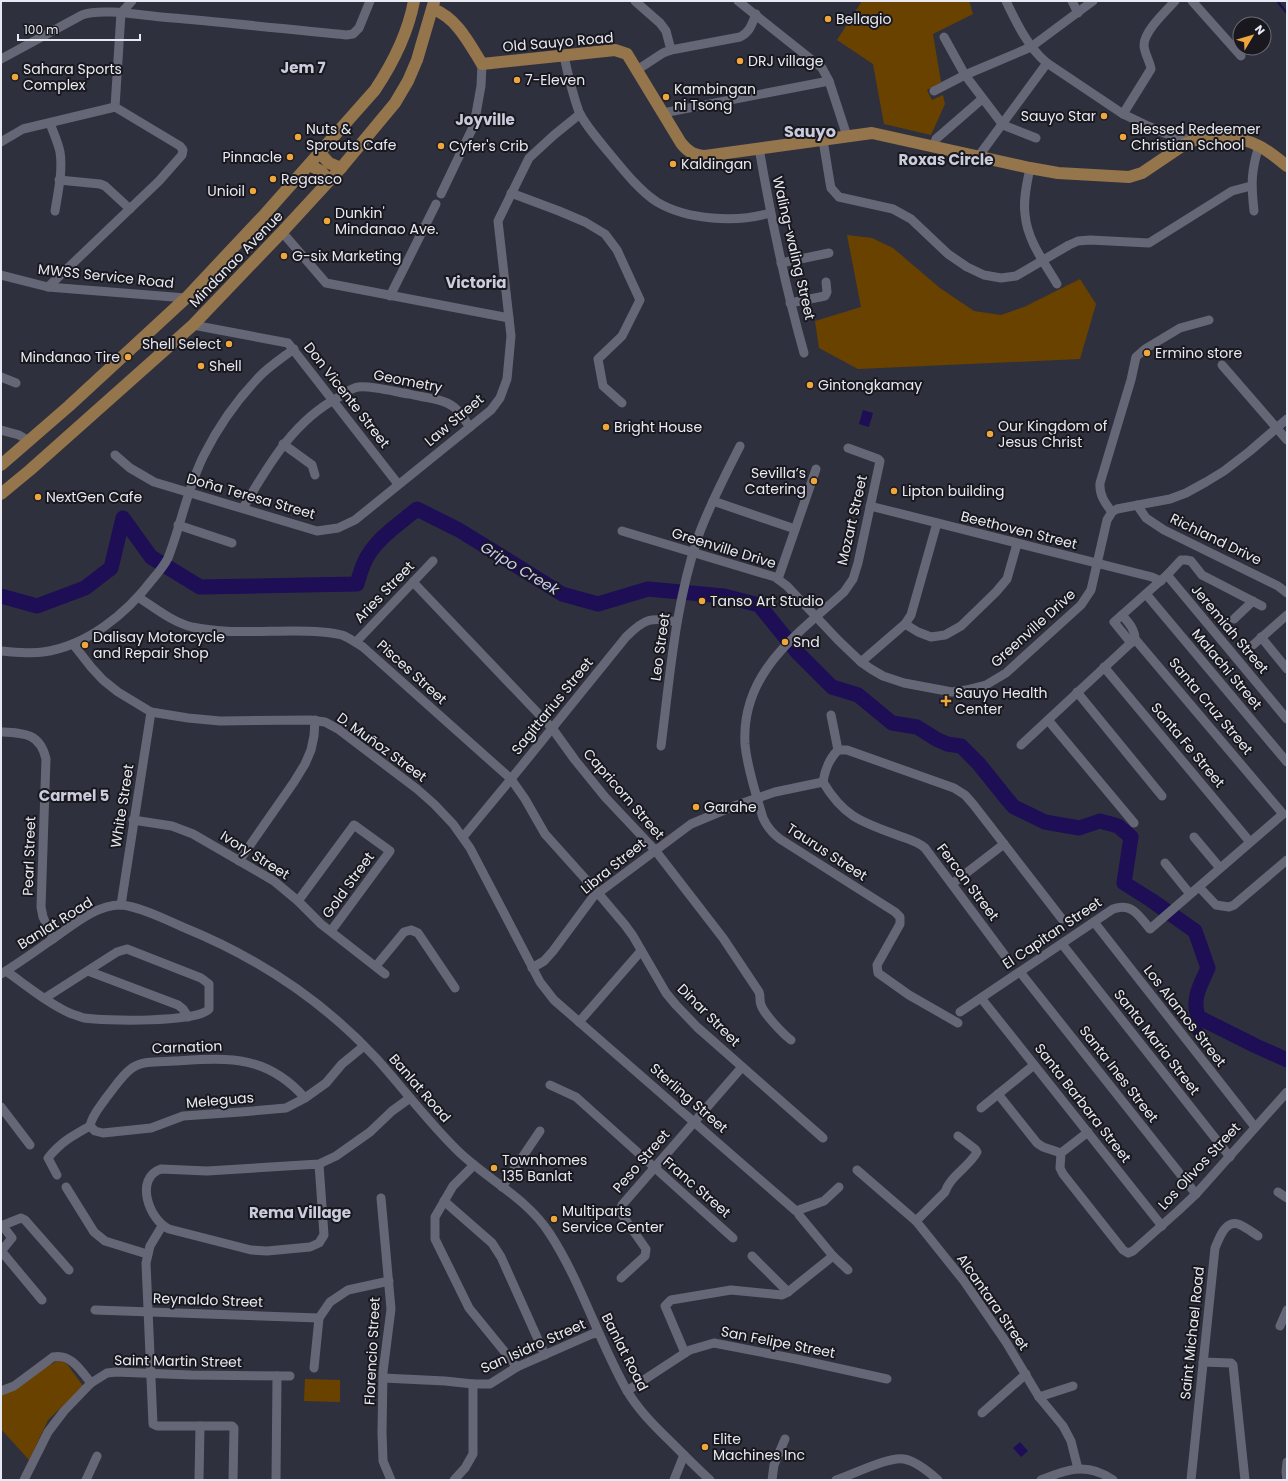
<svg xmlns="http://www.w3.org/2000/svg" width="1288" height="1481" font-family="Poppins,sans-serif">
  <rect width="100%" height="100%" fill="#2f303d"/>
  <!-- green -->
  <g fill="#694200">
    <path d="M862 1H969L973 14 933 34 941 82 927 90 932 100 943 95 945 104 931 135 884 124 873 64 837 40Z"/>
    <path d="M847 235 872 238 893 248 940 288 974 311 1001 315 1024 307 1080 279 1096 304 1080 359 858 369 819 348 815 321 861 307Z"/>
    <path d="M59 1360 67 1364 83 1386 48 1420 29 1460 1 1429V1392Z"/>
    <path d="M305 1379 340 1380V1402L304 1401Z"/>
  </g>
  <!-- water -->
  <g fill="#1d0e56">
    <path d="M863 410 873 413 869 427 859 424Z"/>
    <path d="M1192 1015 1204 1030 1195 1037 1183 1022Z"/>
    <path d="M1020 1442 1028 1451 1021 1457 1013 1448Z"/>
  </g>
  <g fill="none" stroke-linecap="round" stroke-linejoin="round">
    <!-- stream -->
    <path stroke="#1d0e56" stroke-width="2.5" d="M1277 1 1287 13"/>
    <!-- river -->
    <path stroke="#1d0e56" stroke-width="15" d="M1 596 37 606 85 588 111 568 123 518 151 557 200 587 357 584C359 577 361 570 364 563 374 540 399 524 417 509L459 530 562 594 598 604 648 589 724 596 759 605 798 653 832 687 858 695 892 723 917 727 936 739 947 744 961 746 979 764 1007 799 1014 807 1045 822 1079 828 1100 821 1118 826 1131 837 1124 883 1151 900 1195 931 1208 968C1200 986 1192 998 1198 1017L1256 1046 1287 1060"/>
    <!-- minor -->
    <g stroke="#666776" stroke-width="9">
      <path d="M635 1 660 23 666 31 671 50"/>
      <path d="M738 1 822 68 829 81 847 136"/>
      <path d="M1006 1C1016 22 1029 49 1047 63L1123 114 1148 126 1172 136 1192 140"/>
      <path d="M1072 1 1078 13"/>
      <path d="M1192 1 1241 56"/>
      <path d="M121 13 132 1"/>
      <path d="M944 37 965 75 1003 125 1036 138"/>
      <path d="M564 56C568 75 573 95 579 112 585 125 601 143 610 154 624 171 639 190 657 202 687 220 737 223 770 213"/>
      <path d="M1 59 82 15C101 8 139 15 161 17 223 22 284 29 346 35L353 34 359 28 370 1"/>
      <path d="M637 70 663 53 671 50 740 37C750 32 752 24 756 14"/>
      <path d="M934 91 965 75 1031 47 1093 1"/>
      <path d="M115 107 121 13"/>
      <path d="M663 113 829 81"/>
      <path d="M1123 114 1151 69C1150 61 1144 53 1144 45 1144 31 1166 11 1175 1"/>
      <path d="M50 123C53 132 58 142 60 152 63 171 58 192 55 211"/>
      <path d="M823 140 830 183 831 188 839 197 893 209 911 219 948 254 967 267 984 275 1001 278 1016 276 1069 245 1078 241 1090 240 1149 243 1232 191 1251 186"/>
      <path d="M1 142 23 129 115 107"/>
      <path d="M933 147 936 139 982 99"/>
      <path d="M759 148C771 218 785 286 804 353"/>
      <path d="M978 157 1047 63"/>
      <path d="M1030 168C1027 183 1023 199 1025 214 1027 240 1044 262 1057 284"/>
      <path d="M59 180 100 184 105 186 130 209"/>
      <path d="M511 193 559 211 585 222 605 234 617 250 640 300 622 336 598 359 603 386 622 403"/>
      <path d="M441 194 474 125 481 86 482 64"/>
      <path d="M1254 211C1251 184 1251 171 1259 146"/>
      <path d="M282 232 326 283 509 318"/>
      <path d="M781 263 829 253"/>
      <path d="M1 275 48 287 186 298"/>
      <path d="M48 287 159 181 182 155 183 150 180 146 115 107"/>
      <path d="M390 296 436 204"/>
      <path d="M790 303 825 296 827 292 826 282"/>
      <path d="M193 325 288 343 398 484"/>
      <path d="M1222 365 1287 440"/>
      <path d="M1 377 16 383"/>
      <path d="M1 430 19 435 29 441"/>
      <path d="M283 444 312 465 315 475"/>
      <path d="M848 448 878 459 880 461 858 563 853 579 844 592C797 635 741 672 745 744 747 768 756 794 763 818 767 827 772 833 780 839L895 912 900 917V924L877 965 878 973 909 995 958 1023"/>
      <path d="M115 455 130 468 154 482 317 531 338 528 355 520 491 410 500 398 507 379 511 336 498 221 529 158 554 135 580 114"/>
      <path d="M713 501 795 529"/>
      <path d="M1137 505 1146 518 1164 530 1278 586 1287 593"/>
      <path d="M870 506 1152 577 1161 581"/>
      <path d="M243 508C268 466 293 421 339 397 345 393 351 388 358 387 370 385 396 392 409 394 424 398 446 398 457 410 462 415 466 422 470 427"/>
      <path d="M1112 512C1105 503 1099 495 1100 483L1131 380 1136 357 1145 349 1180 328 1209 320"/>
      <path d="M178 525 232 543"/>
      <path d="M622 531 775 577 787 586 838 640 861 662 871 669 883 676 904 683 952 692 966 690 986 685 1006 673 1081 605 1091 590 1107 520 1112 512 1117 509 1170 499 1186 493 1206 482 1224 471 1250 451 1287 419"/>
      <path d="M1167 575 1287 719"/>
      <path d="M778 579 816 469"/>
      <path d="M413 582 552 728 575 760 605 797 655 850 723 938 759 992C761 997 759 1000 761 1005 764 1014 783 1034 791 1040"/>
      <path d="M1146 594 1287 762"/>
      <path d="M138 597C155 608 172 622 192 627 224 634 260 631 293 631 309 631 326 631 342 635 350 638 356 643 363 647L511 779 525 799 545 834 598 893 625 925 633 936 666 993 676 1005 697 1027 823 1138"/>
      <path d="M1234 619 1253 601"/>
      <path d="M905 624 918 632 931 637 945 635 961 626 996 592 1007 579 1017 544"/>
      <path d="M1261 637 1287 669"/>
      <path d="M356 642 433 561"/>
      <path d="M1131 643 1114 622 1167 575 1181 560H1186L1191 561 1202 575 1262 606"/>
      <path d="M73 644 91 667 103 680 118 692 151 712 188 718 220 721 310 720 325 722 338 729 417 789 434 804 453 824 470 848 540 982 554 1000 796 1211 824 1201 839 1187"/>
      <path d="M1253 645 1287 615"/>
      <path d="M1 651C15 652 30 654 43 652 87 646 126 614 152 580 158 573 164 566 168 558 181 525 188 486 204 455 218 427 237 400 258 378 268 367 282 358 294 349"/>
      <path d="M861 662 905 624 911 615 937 523"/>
      <path d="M1104 667 1250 842"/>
      <path d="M1077 692 1162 796"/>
      <path d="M831 715 838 750"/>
      <path d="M1048 720 1134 823"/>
      <path d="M1 732C24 733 40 733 46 759L41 907 43 917 53 939"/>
      <path d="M1021 745 1135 639"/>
      <path d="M661 746C670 676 675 605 698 537 709 506 725 476 740 446"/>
      <path d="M838 750H847L954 788 965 795 973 804 1062 919"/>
      <path d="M823 782C843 816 861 822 897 835 907 839 917 841 925 848L1006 957"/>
      <path d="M823 782C825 769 829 759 838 750"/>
      <path d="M133 820 172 826 193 834 274 881 298 901 321 924 385 974"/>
      <path d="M463 837 511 779 626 637C645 618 651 617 677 622"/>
      <path d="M1194 837 1220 868"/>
      <path d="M239 861 294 782 305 764 311 750 314 736 315 720"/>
      <path d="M1165 863 1190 894"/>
      <path d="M952 884 1004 844"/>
      <path d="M1199 887 1216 905 1229 907 1234 905 1287 860"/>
      <path d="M298 901 354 825 390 851 331 931"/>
      <path d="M121 905 151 712"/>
      <path d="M1094 922 1255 1127"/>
      <path d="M1062 944 1230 1157"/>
      <path d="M376 966 404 932 411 930 418 933 455 988"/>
      <path d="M532 968 544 961 553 951 593 897 691 824 734 806 775 792 823 782"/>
      <path d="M6 971C26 985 50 1005 72 1014 76 1015 80 1017 84 1018 103 1021 198 1023 209 1009V984L201 978 127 949 117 952 45 998"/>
      <path d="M88 971 178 1005 183 1009 188 1017"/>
      <path d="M1020 972 1196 1194"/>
      <path d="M1 974C19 963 37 950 54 938 73 925 96 905 120 905 137 905 169 921 185 928 256 957 323 1001 376 1058 404 1089 428 1122 458 1151 488 1180 527 1198 550 1234 581 1282 598 1339 626 1389 639 1412 660 1431 678 1449 689 1460 699 1470 710 1480"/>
      <path d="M981 998 1162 1226"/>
      <path d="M960 1012 1113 909C1132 902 1139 916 1150 929L1283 814 1135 639C1135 629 1128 622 1122 615"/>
      <path d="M579 1022 641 951"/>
      <path d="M550 1085 576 1097 733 1238"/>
      <path d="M998 1094 1037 1143 1043 1147 1061 1153"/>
      <path d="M1 1107 30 1145"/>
      <path d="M981 1108 1034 1065"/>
      <path d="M90 1126 95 1131 103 1133 151 1128 183 1116 241 1112 286 1108 305 1098 326 1083 342 1064 364 1046"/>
      <path d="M90 1126C92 1115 100 1107 106 1098 114 1088 122 1075 132 1068 143 1060 161 1062 174 1061 228 1058 266 1054 305 1098"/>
      <path d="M1088 1132 1061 1153 1060 1168 1063 1174 1123 1250 1128 1253 1133 1251 1178 1211 1196 1194 1287 1092"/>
      <path d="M319 1164 324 1235 319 1243 310 1247 267 1251 251 1250 169 1229C149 1220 134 1178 161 1169L207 1171 319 1164 336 1156 370 1132 392 1111 410 1098"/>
      <path d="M474 1165 453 1186 435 1217V1239L469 1308 517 1367"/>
      <path d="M857 1170 916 1221 964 1281 1006 1342 1039 1397 1063 1426 1071 1441 1078 1469"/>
      <path d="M57 1175 48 1158C61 1142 72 1136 90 1126"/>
      <path d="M66 1187 94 1232 105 1241 147 1254"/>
      <path d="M502 1187 540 1131"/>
      <path d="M1278 1192 1287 1198"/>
      <path d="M381 1198 391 1309 383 1372 382 1432 383 1461 391 1480"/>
      <path d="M444 1201 492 1243 501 1257 545 1355"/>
      <path d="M799 1215 833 1256 848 1270"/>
      <path d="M916 1221 945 1192C950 1176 969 1167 977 1152L975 1149 958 1136"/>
      <path d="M2 1225 12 1238 3 1249 2 1252 42 1300"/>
      <path d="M1 1226 21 1218 25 1220 69 1270"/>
      <path d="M162 1226 150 1246 146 1263 153 1424 157 1426H232L234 1428 233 1480"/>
      <path d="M752 1256 788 1292"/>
      <path d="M621 1278 645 1256 646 1249 620 1212 622 1205 742 1067"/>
      <path d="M95 1310 319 1318"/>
      <path d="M1280 1326 1287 1310"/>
      <path d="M685 1353 665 1306 671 1300 731 1290 782 1295 788 1292 833 1256"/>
      <path d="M1203 1362 1231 1363 1233 1365 1245 1480"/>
      <path d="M314 1368 319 1318 330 1302 348 1290 389 1281"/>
      <path d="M383 1378 445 1381 473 1384H490L517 1367 592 1334 598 1333"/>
      <path d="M1 1391 14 1386 53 1357C71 1353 81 1371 91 1383"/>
      <path d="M627 1391 685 1353 690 1350 714 1343 796 1359 887 1379"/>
      <path d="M1039 1397 1073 1386"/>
      <path d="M982 1413 1026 1374"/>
      <path d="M24 1480 48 1432 64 1411 91 1383 107 1373 116 1372 191 1375 290 1376"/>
      <path d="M86 1480 97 1456"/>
      <path d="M199 1480 200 1426"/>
      <path d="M276 1480 277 1376"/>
      <path d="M454 1480 465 1468 473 1454V1384"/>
      <path d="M674 1480 684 1455"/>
      <path d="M772 1480 774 1465 785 1439"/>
      <path d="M836 1480C852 1475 889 1456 904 1459 916 1461 929 1472 938 1480"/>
      <path d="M1041 1480C1067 1469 1088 1462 1113 1480"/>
      <path d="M1191 1480 1215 1248C1219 1239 1225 1220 1238 1224 1244 1226 1252 1232 1258 1236"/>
      <path d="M1287 1480 1286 1472 1287 1462"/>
    </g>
    <!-- major -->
    <g stroke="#95754b" stroke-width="12">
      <path d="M433 9C457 18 469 43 482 64L615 50 627 54 681 143C688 152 694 155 705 156L872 133 1030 168 1058 173 1129 177 1142 173 1185 144C1206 134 1238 135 1259 146 1269 151 1278 159 1287 166"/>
      <path d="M320 153 329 163 341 168"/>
      <path d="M309 165 321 171 329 181"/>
      <path d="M1 465 69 406 186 298 265 214 375 90C393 63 408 33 414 1"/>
      <path d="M1 494 30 470 193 325 282 232 341 168 395 103 408 81 417 60 434 2"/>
    </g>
  </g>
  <!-- markers -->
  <g fill="#efa73d" stroke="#18181e" stroke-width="1.5">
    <circle cx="828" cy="19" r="4"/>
    <circle cx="740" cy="61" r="4"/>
    <circle cx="15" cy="77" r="4"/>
    <circle cx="517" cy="80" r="4"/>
    <circle cx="666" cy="97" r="4"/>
    <circle cx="1104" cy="116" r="4"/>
    <circle cx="298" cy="137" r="4"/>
    <circle cx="1123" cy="137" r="4"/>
    <circle cx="441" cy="146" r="4"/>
    <circle cx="290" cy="157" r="4"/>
    <circle cx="673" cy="164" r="4"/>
    <circle cx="273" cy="179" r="4"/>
    <circle cx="253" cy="191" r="4"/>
    <circle cx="327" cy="221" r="4"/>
    <circle cx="284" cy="256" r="4"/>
    <circle cx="229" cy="344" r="4"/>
    <circle cx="1147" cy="353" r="4"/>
    <circle cx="128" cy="357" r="4"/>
    <circle cx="201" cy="366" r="4"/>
    <circle cx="810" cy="385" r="4"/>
    <circle cx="606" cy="427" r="4"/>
    <circle cx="990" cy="434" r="4"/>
    <circle cx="814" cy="481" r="4"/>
    <circle cx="894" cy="491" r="4"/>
    <circle cx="38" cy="497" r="4"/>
    <circle cx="702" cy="601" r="4"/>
    <circle cx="785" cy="642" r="4"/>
    <circle cx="85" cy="645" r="4"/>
    <path d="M944 695h4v4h4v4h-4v4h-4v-4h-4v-4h4z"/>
    <circle cx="696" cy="807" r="4"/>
    <circle cx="494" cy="1168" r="4"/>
    <circle cx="554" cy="1219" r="4"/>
    <circle cx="705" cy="1447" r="4"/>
  </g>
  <g text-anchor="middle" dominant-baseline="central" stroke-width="4" stroke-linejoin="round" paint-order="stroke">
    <!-- poi labels -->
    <g font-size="14" fill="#e8e9f2" stroke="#18181e" text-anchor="start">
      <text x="836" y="19">Bellagio</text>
      <text x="748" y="61">DRJ village</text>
      <text x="23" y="69">Sahara Sports<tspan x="23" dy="16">Complex</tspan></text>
      <text x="525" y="80">7-Eleven</text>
      <text x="674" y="89">Kambingan<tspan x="674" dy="16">ni Tsong</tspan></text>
      <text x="1096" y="116" text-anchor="end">Sauyo Star</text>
      <text x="306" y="129">Nuts &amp;<tspan x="306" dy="16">Sprouts Cafe</tspan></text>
      <text x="1131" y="129">Blessed Redeemer<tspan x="1131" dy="16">Christian School</tspan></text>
      <text x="449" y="146">Cyfer's Crib</text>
      <text x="282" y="157" text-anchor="end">Pinnacle</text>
      <text x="681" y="164">Kaldingan</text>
      <text x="281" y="179">Regasco</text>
      <text x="245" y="191" text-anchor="end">Unioil</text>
      <text x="335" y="213">Dunkin'<tspan x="335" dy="16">Mindanao Ave.</tspan></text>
      <text x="292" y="256">G-six Marketing</text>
      <text x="221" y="344" text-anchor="end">Shell Select</text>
      <text x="1155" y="353">Ermino store</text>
      <text x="120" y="357" text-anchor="end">Mindanao Tire</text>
      <text x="209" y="366">Shell</text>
      <text x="818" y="385">Gintongkamay</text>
      <text x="998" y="426">Our Kingdom of<tspan x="998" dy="16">Jesus Christ</tspan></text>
      <text x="614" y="427">Bright House</text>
      <text x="806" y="473" text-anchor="end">Sevilla’s<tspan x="806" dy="16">Catering</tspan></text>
      <text x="902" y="491">Lipton building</text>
      <text x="46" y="497">NextGen Cafe</text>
      <text x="710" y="601">Tanso Art Studio</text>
      <text x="93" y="637">Dalisay Motorcycle<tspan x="93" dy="16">and Repair Shop</tspan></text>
      <text x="793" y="642">Snd</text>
      <text x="955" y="693">Sauyo Health<tspan x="955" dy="16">Center</tspan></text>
      <text x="704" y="807">Garahe</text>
      <text x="502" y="1160">Townhomes<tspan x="502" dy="16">135 Banlat</tspan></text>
      <text x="562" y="1211">Multiparts<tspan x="562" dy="16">Service Center</tspan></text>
      <text x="713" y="1439">Elite<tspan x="713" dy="16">Machines Inc</tspan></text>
    </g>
    <!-- street labels -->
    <g font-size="14" fill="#e8e9f2" stroke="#18181e">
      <text transform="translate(558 42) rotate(-5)">Old Sauyo Road</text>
      <text transform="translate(794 248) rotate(77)">Waling-waling Street</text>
      <text transform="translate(236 259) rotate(-46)">Mindanao Avenue</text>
      <text transform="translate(106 276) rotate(6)">MWSS Service Road</text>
      <text transform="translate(408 381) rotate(11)">Geometry</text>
      <text transform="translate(347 395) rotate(52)">Don Vicente Street</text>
      <text transform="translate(454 420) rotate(-40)">Law Street</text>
      <text transform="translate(251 496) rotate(16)">Doña Teresa Street</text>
      <text transform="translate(852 520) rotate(-77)">Mozart Street</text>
      <text transform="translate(1019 530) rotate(14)">Beethoven Street</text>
      <text transform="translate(1216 539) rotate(26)">Richland Drive</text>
      <text transform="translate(724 548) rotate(17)">Greenville Drive</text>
      <text transform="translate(384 592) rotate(-46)">Aries Street</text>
      <text transform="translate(1033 628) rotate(-42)">Greenville Drive</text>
      <text transform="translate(1230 629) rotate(50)">Jeremiah Street</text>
      <text transform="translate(660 647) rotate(-82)">Leo Street</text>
      <text transform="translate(1227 669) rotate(50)">Malachi Street</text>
      <text transform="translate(412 672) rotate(42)">Pisces Street</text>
      <text transform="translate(552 706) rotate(-51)">Sagittarius Street</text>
      <text transform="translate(1211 706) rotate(50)">Santa Cruz Street</text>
      <text transform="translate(1188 745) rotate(50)">Santa Fe Street</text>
      <text transform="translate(382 747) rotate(36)">D. Muñoz Street</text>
      <text transform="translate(624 794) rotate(49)">Capricorn Street</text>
      <text transform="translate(122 806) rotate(-81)">White Street</text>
      <text transform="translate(827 852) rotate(33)">Taurus Street</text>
      <text transform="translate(255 855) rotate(32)">Ivory Street</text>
      <text transform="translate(29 856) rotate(-88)">Pearl Street</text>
      <text transform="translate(613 866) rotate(-39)">Libra Street</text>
      <text transform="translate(968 882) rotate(53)">Fercon Street</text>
      <text transform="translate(348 885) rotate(-54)">Gold Street</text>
      <text transform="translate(55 923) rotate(-32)">Banlat Road</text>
      <text transform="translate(1052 933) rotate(-34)">El Capitan Street</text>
      <text transform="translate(709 1015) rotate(45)">Dinar Street</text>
      <text transform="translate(1185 1016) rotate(52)">Los Alamos Street</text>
      <text transform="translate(1157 1042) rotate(52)">Santa Maria Street</text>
      <text transform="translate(187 1047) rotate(-2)">Carnation</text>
      <text transform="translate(1119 1074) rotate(52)">Santa Ines Street</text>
      <text transform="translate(420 1088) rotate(49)">Banlat Road</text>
      <text transform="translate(689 1098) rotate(41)">Sterling Street</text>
      <text transform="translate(220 1100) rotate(-5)">Meleguas</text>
      <text transform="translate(1083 1103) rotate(52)">Santa Barbara Street</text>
      <text transform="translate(641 1161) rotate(-49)">Peso Street</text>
      <text transform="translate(1199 1166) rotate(-47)">Los Olivos Street</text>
      <text transform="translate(697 1187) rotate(41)">Franc Street</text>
      <text transform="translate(208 1300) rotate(2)">Reynaldo Street</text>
      <text transform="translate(993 1302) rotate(55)">Alcantara Street</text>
      <text transform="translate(1192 1333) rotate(-84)">Saint Michael Road</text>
      <text transform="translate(778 1342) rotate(11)">San Felipe Street</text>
      <text transform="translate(533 1346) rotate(-24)">San Isidro Street</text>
      <text transform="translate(372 1351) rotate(-87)">Florencio Street</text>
      <text transform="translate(625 1352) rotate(63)">Banlat Road</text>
      <text transform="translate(178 1361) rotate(1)">Saint Martin Street</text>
    </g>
    <!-- neighbourhood labels -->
    <g font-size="15" font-weight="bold" fill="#cacbdc" stroke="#18181e">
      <text x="303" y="67">Jem 7</text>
      <text x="485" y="119">Joyville</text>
      <text x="946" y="159">Roxas Circle</text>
      <text x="476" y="282">Victoria</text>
      <text x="74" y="795">Carmel 5</text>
      <text x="300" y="1212">Rema Village</text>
    </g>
    <!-- water labels -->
    <g font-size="15" font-style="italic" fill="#cbcdf8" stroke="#18181e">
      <text transform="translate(520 568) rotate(31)">Gripo Creek</text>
    </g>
    <!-- quarter labels -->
    <g font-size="16" font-weight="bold" fill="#cacbdc" stroke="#18181e">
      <text x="810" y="131">Sauyo</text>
    </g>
  </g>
  <!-- border -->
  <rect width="1288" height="1481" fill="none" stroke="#e8e9f2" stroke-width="4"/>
  <!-- north arrow -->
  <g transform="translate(1252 36) rotate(52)"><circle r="19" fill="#18181e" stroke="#6b6c73"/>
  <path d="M0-3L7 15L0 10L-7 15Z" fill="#efa73d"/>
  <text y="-6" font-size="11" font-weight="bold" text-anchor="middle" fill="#e8e9f2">N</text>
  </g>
  <!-- scale -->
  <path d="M18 34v6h122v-6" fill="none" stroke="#e8e9f2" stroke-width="2"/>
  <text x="24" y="34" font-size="12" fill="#e8e9f2" stroke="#18181e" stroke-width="3" paint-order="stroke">100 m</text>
</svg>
